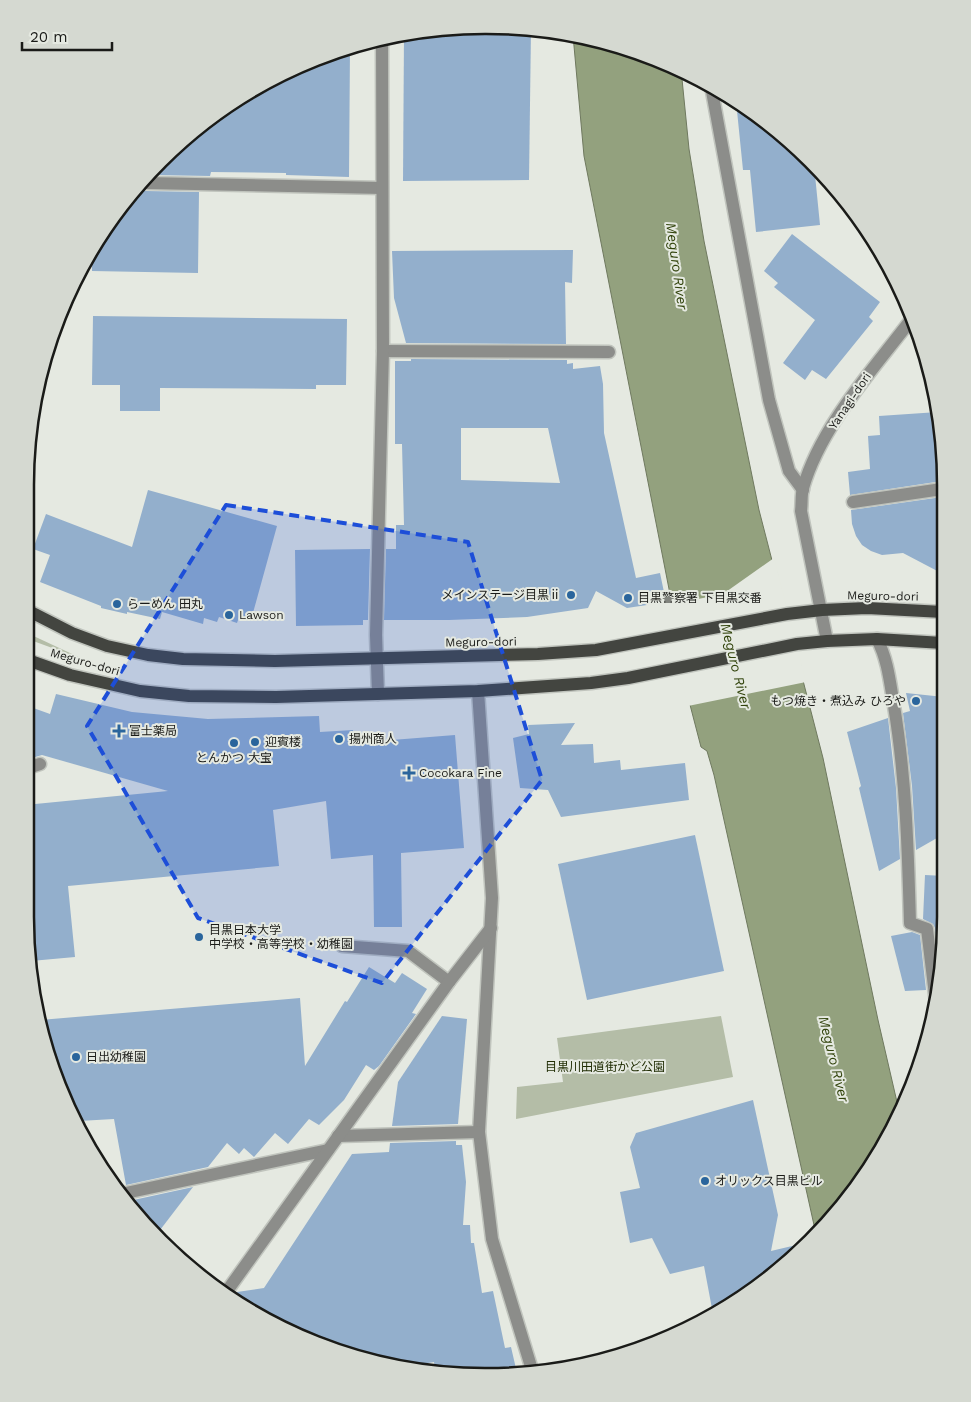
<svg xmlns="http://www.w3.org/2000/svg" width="971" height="1402" font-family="'Work Sans','Noto Sans JP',sans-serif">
  <rect width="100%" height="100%" fill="#e5e9e1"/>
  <!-- green -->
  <g fill="#b4bda7">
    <path d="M25 632 85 660 25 638Z"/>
    <path d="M721 1016 733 1077 516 1119 517 1087 563 1082 557 1038Z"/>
  </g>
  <!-- water -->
  <path fill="#93a17e" stroke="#6f795f" d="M573 35 604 41 681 69 689 149 704 241 759 510 823 758 878 1020 900 1115 851 1197 816 1234 714 775 707 751 701 747 676 651 675 595 670 594 584 156Z"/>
  <!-- pier -->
  <path fill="#e5e9e1" d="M774 558 806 682 688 706 674 651 673 604 723 594Z"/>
  <!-- building -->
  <g fill="#93afcc" fill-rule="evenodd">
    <path d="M515 26 531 28 529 180 403 181 404 34 425 29Z"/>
    <path d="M350 47 349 177 286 175V173L211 172 210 176 153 175 182 139 247 92 265 93V82L337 50Z"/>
    <path d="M736 101 766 120 814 165 820 225 756 232 750 170H743Z"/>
    <path d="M141 189 146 191 199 192 198 273 92 271V249Z"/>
    <path d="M792 234 880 302 869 317 873 321 826 379 812 370 805 380 783 363 815 320 774 287 778 283 764 271Z"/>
    <path d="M573 250 572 283 565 282 566 344 406 343 394 298 392 251Z"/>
    <path d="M93 316 347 319 346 385H316V389L160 388V411H120V385H92Z"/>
    <path d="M411 359 567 360V364L573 363V369L600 366 603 384 604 433 636 578 660 573 665 597 647 601V605L627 608 596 591 588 608 527 617 449 620H384L386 549H396V525H404L402 444H395V361H411ZM461 428H548L560 483 461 480Z"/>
    <path d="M938 412 942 425V481L850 495 848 472 870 469 868 436 880 435 879 416Z"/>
    <path d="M148 490 277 526 251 620 239 617 237 623 219 617 217 622 204 618 203 624 162 612 160 619 127 612V614L101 608V606L40 582 50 555 33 549 46 514 132 547Z"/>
    <path d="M942 497 943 574 903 553 882 555 871 551 862 545 856 536 852 524 851 510Z"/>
    <path d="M370 549 368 620H363V625L296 626 295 550Z"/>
    <path d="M906 693 944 697V834L916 850 912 786 903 713 910 711Z"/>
    <path d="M56 694 132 712 208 719 319 716 320 732 353 730 354 743 455 735 464 848 401 853 402 927H374L373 855 331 859 326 801 273 810 279 866 68 886 75 957 31 961 25 916V805L168 791 42 755 25 760V705L50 714Z"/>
    <path d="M888 718 896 788 900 859 879 871 859 788 861 786 847 732Z"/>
    <path d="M575 723 561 745 593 744 594 763 620 760 621 770 685 763 689 800 561 817 548 790 520 788 513 738 529 734 528 725Z"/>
    <path d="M695 835 724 971 587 1000 558 864Z"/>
    <path d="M925 875 945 876V946L941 973 935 928 933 924 923 919Z"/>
    <path d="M912 932 920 935 926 990 905 991 891 936Z"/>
    <path d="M369 967 395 983 402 973 427 989 412 1013 416 1014 379 1066 374 1070 366 1065 344 1100 319 1125 309 1119 288 1144 275 1133 254 1157 244 1148 239 1154 227 1143 208 1167 126 1185 114 1119 79 1121 42 1039 40 1020 300 998 305 1066 345 1001 347 1002Z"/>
    <path d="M442 1016 467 1019 458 1124 392 1126 398 1082Z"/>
    <path d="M753 1100 778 1215 771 1251 809 1242 789 1263 713 1314 704 1266 670 1274 652 1238 630 1243 620 1192 640 1188 630 1147 636 1133Z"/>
    <path d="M456 1141V1145H462L466 1182 463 1225H470L471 1243H474L482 1293 493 1291 505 1348 511 1347 517 1373H436L434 1362 404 1367 309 1342 234 1295 237 1292 264 1288 352 1154 389 1152 390 1143Z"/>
    <path d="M193 1187 157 1234 129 1202V1201Z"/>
  </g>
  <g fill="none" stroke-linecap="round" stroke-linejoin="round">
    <defs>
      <g id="service">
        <path d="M146 183 382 188"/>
        <path d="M383 351 609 352"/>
        <path d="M853 502 942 489"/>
        <path d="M877 639C888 660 890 683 894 706 906 778 908 850 910 923L927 929 936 1003"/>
        <path d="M25 769 40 764"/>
        <path d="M342 946 408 951 449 982"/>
        <path d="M121 1194 328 1150"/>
      </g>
      <g id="minor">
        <path d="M711 86 769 400 789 471 803 490"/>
        <path d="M478 691 492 898 479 1132 492 1239 533 1373"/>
        <path d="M378 694 376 635 383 351 382 39"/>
        <path d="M338 1136 479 1132"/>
        <path d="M227 1291 449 982 491 928"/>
      </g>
      <path id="tertiary" d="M827 641 801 511C802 504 801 495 803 488 821 426 872 371 910 321"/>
      <g id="primary">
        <path d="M25 609 72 633 107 646 148 655 183 659 275 661 538 654 596 650 787 614 822 610 867 608 943 612"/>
        <path d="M25 659 70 675 140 691 189 696 276 697 478 691 591 683 628 678 797 644 827 641 877 639 943 643"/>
      </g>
    </defs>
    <!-- service casing -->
    <use href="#service" stroke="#c0c4bd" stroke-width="15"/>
    <!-- minor casing -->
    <use href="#minor" stroke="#c0c4bd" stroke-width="15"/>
    <!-- tertiary casing -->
    <use href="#tertiary" stroke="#c0c4bd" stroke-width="15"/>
    <!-- primary casing -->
    <use href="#primary" stroke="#c0c4bd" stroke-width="15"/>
    <!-- service -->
    <use href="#service" stroke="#8c8d8a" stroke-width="12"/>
    <!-- minor -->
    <use href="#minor" stroke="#8c8d8a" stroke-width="12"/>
    <!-- tertiary -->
    <use href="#tertiary" stroke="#8c8d8a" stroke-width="12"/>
    <!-- primary -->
    <use href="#primary" stroke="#434540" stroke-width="12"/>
  </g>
  <!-- marked area -->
  <path fill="#1d4ed8" fill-opacity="0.2" stroke="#1d4ed8" stroke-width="4" stroke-dasharray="10 6" stroke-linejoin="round" d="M226 505 468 542 542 780 382 983 198 918 87 726Z"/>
  <!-- markers -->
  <g fill="#2a659c" stroke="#e5e9e1" stroke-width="2">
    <circle cx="571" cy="595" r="5"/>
    <circle cx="628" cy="598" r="5"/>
    <circle cx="117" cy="604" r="5"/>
    <circle cx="229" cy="615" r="5"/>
    <circle cx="916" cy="701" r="5"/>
    <path d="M116.5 723.5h5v5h5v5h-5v5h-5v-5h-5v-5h5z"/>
    <circle cx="339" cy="739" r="5"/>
    <circle cx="255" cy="742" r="5"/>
    <circle cx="234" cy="743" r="5"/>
    <path d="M406.5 765.5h5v5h5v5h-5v5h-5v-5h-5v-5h5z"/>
    <circle cx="199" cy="937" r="5"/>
    <circle cx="76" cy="1057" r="5"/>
    <circle cx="705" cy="1181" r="5"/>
  </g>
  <g text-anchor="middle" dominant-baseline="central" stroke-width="4" stroke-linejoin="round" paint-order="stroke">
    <!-- street labels -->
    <g font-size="12" fill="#1a1b18" stroke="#e5e9e1">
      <text transform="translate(850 401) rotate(-56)">Yanagi-dori</text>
      <text transform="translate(883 596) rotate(1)">Meguro-dori</text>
      <text transform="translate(481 642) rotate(-1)">Meguro-dori</text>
      <text transform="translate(85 662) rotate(16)">Meguro-dori</text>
    </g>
    <!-- poi labels -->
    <g font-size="12" fill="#1a1b18" stroke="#e5e9e1" text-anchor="start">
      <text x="561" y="595" text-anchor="end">メインステージ目黒ⅱ</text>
      <text x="638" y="598">目黒警察署 下目黒交番</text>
      <text x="127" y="604">らーめん 田丸</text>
      <text x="239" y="615">Lawson</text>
      <text x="906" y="701" text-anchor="end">もつ焼き・煮込み ひろや</text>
      <text x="129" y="731">富士薬局</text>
      <text x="349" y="739">揚州商人</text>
      <text x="265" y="742">迎賓楼</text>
      <text x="234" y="758" text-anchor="middle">とんかつ 大宝</text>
      <text x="419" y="773">Cocokara Fine</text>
      <text x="209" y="930">目黒日本大学<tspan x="209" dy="14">中学校・高等学校・幼稚園</tspan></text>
      <text x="86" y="1057">日出幼稚園</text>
      <text x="715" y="1181">オリックス目黒ビル</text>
    </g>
    <!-- park labels -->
    <g font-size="12" fill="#212e05" stroke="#e5e9e1">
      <text x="605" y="1067">目黒川田道街かど公園</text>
    </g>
    <!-- water labels -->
    <g font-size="14" font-style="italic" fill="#31430b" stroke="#e5e9e1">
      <text transform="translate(677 266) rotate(82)">Meguro River</text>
      <text transform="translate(736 666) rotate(76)">Meguro River</text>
      <text transform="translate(834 1059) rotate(76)">Meguro River</text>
    </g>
  </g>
  <!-- crop -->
  <path d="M0 0H971V1402H0ZM485 34H486A451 451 0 0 1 937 485V917A451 451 0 0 1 486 1368H485A451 451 0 0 1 34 917V485A451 451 0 0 1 485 34Z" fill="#d5d9d1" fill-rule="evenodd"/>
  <path fill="none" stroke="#1a1b18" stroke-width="2.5" d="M485 34H486A451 451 0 0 1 937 485V917A451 451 0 0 1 486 1368H485A451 451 0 0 1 34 917V485A451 451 0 0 1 485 34Z"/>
  <!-- scale -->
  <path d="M22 42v8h90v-8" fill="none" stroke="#1a1b18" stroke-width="2.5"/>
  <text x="30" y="42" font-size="15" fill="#1a1b18" stroke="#e5e9e1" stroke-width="4" paint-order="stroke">20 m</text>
</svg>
